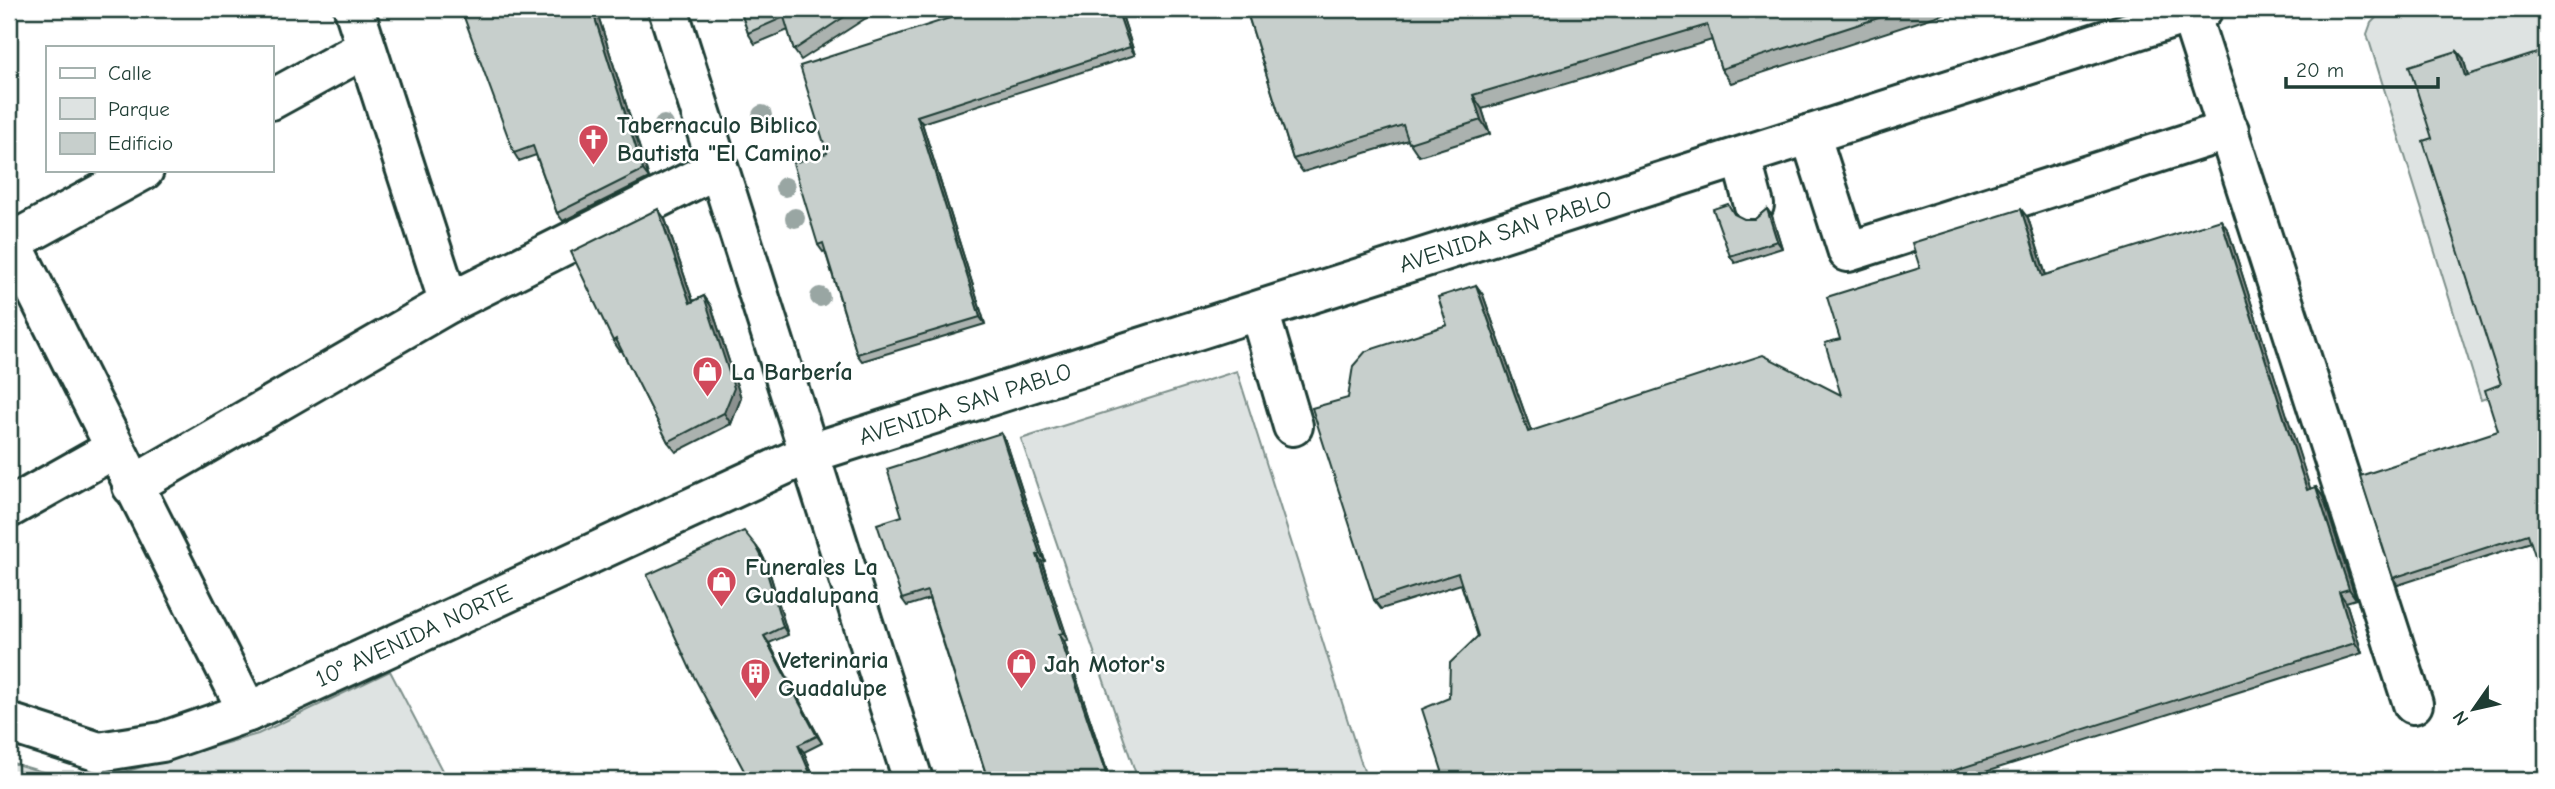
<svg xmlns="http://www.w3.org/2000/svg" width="2555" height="789" font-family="'Comic Neue',sans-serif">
  <rect width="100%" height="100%" fill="#fff"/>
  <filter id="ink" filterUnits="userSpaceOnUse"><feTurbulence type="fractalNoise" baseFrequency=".0143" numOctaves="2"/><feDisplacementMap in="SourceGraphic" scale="14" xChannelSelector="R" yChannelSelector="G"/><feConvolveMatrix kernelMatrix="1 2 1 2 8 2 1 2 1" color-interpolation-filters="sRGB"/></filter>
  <g filter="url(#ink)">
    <!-- green -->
    <g fill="#dee3e2" stroke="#7e908b" stroke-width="2">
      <path d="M2384 9H2546V59L2522 363 2490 397 2481 400 2367 34 2371 23Z"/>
      <path d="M1237 371 1358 753 1367 780H1138L1021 439Z"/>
      <path d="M390 671 447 780H112L117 774 258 734Z"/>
      <path d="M9 762 70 780H9Z"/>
    </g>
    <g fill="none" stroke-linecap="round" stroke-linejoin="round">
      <defs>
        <g id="minor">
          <path d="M354 9 449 303"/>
          <path d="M2190 13 2413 704"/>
          <path d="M271 100 366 48"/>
          <path d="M1810 134 1848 252 2229 130"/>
          <path d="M1741 157 1754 205"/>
          <path d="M9 237 248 712"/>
          <path d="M12 242 144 170"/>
          <path d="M1259 311 1293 426"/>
          <path d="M132 486 449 303 716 169"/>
          <path d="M9 508 114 449"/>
          <path id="s1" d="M9 723 99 752 162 742 248 712 808 454 2203 9"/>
        </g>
        <path id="major" d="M668 9 913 780"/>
      </defs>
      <!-- minor casing -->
      <use href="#minor" stroke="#1f3d34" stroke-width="44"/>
      <!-- major casing -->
      <use href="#major" stroke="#1f3d34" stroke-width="44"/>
      <!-- minor -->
      <use href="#minor" stroke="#fff" stroke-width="38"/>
      <!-- major -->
      <use href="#major" stroke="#fff" stroke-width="38"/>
    </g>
    <!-- trees -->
    <g fill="#99a6a3">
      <circle cx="762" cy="115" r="10"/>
      <circle cx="664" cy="125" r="10"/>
      <circle cx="785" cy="187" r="10"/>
      <circle cx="795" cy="218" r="10"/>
      <circle cx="820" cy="297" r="10"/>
    </g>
    <!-- wall -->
    <g fill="#abb2af" stroke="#1f3d34" stroke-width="2">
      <path d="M596 9 649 178 563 221 557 213 536 155 519 161 514 153Z"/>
      <path d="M740 9H880L801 60 794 50 788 30 755 44 748 33Z"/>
      <path d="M978 9H1035L1038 17 1062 9H1120L1135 55 922 123 985 324 862 361 857 354 825 251 823 252 818 245 827 153Z"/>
      <path d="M1246 9H1958L1731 83 1721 69 1712 40 1482 109 1490 134 1419 156 1408 140 1303 172 1293 159Z"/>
      <path d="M2457 51 2463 58 2468 75 2531 542 2398 585 2393 578 2498 431 2501 384 2432 138Z"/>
      <path d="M1767 209 1772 216 1782 248 1735 263 1730 256 1744 219H1755Z"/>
      <path d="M2028 218 2046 275 2228 230 2310 489 2316 487 2323 497 2356 599 2346 602 2362 653 1960 780H1445L1449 698 1478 636 1461 584 1381 609 1374 600 1348 398 1447 325 1476 285 1483 295 1531 431 1841 395 1840 339 1920 268Z"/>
      <path d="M665 219 693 301 704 296 711 306 741 398 731 424 676 452 668 442 622 350 620 351 613 341Z"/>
      <path d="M1001 433 1006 441 1045 561 1042 562 1068 640 1064 641 1110 780H988L929 599 907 606 902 599V516Z"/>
      <path d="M756 546 761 553 768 567 788 635 769 643 822 743 804 752 815 780H749Z"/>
    </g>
    <!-- shaded-wall -->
    <g fill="#8b918f" stroke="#1f3d34" stroke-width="2">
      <path d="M592 9H596L649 178 643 170Z"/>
      <path d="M1032 9H1035L1040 25 1035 17Z"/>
      <path d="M1117 9H1120L1135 55 1130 47Z"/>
      <path d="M2457 51 2463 58 2470 83 2465 76Z"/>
      <path d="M1473 95 1482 109 1490 134 1481 120Z"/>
      <path d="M917 116 922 123 985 324 980 317Z"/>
      <path d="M658 209 665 219 697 313 690 303Z"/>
      <path d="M1767 209 1772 216 1782 248 1777 241Z"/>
      <path d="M2021 209 2028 218 2049 286 2042 276Z"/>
      <path d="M2221 220 2228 230 2314 500 2307 490Z"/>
      <path d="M1476 285 1483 295 1535 442 1528 432Z"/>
      <path d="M704 296 711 306 741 398 731 424 724 413Z"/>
      <path d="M1001 433 1006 441 1045 561 1040 554Z"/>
      <path d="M2316 487 2323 497 2356 599 2349 589Z"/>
      <path d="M756 546 761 553 768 567 788 635 783 627Z"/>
      <path d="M1037 555 1042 562 1068 640 1063 633Z"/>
      <path d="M2339 592 2346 602 2362 653 2355 643Z"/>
      <path d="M1059 634 1064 641 1110 780H1108Z"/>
      <path d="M764 636 769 643 822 743 817 736Z"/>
      <path d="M798 745 804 752 815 780H813Z"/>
    </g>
    <!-- building -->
    <g fill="#c7cfcc" stroke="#1f3d34" stroke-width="2">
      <path d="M487 9H592L643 170 557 213 533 146 514 153 464 17Z"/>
      <path d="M740 9H856L794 50 784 17 748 33Z"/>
      <path d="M978 9H1032L1035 17 1062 9H1117L1130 47 917 116 980 317 857 354 823 243 818 245 793 163 827 153 800 66Z"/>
      <path d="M1246 9H1906L1721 69 1707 25 1473 95 1481 120 1409 143 1403 125 1293 159Z"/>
      <path d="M2546 50V589L2528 534 2393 578 2360 476 2498 431 2485 390 2501 384 2423 141 2432 138 2409 66 2457 51 2465 76Z"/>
      <path d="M1728 204 1734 214 1744 219H1755L1767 209 1777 241 1730 256 1713 209Z"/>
      <path d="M658 209 690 303 704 296 734 388 724 413 668 442 616 339 613 341 571 252Z"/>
      <path d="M2021 209 2042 276 2221 220 2307 490 2316 487 2349 589 2339 592 2355 643 1927 779 1928 780H1445L1422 709 1449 698 1450 663 1478 636 1458 573 1374 600 1312 408 1348 398 1353 366 1366 351 1447 325 1438 297 1476 285 1528 432 1763 355 1841 395 1825 343 1840 339 1827 297 1920 268 1912 243Z"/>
      <path d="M1001 433 1040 554 1037 555 1063 633 1059 634 1108 780H988L927 591 902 599 877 524 902 516 887 469Z"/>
      <path d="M744 531 756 546 763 559 783 627 764 636 817 736 798 745 813 780H749L691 671 647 575Z"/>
    </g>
  </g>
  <!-- icons -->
  <defs>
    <symbol id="church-pin" viewBox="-11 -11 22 30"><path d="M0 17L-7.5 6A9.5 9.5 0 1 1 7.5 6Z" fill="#d1495b" stroke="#fff"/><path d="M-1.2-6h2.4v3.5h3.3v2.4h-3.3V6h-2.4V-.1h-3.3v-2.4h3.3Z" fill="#fff"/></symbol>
    <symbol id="shop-pin" viewBox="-11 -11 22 30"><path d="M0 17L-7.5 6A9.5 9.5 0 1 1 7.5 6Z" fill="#d1495b" stroke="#fff"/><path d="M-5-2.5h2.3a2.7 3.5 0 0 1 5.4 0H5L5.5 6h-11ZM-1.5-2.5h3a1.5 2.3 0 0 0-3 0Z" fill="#fff"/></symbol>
    <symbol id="building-pin" viewBox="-11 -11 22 30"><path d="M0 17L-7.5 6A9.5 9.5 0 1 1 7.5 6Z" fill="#d1495b" stroke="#fff"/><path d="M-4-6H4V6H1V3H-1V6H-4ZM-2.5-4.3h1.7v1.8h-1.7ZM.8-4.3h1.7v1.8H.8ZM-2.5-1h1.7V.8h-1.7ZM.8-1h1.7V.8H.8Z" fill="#fff"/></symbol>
  </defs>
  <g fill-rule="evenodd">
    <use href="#church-pin" x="576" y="122" width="35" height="47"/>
    <use href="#shop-pin" x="690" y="354" width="35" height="47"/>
    <use href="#shop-pin" x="704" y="564" width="35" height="47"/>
    <use href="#shop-pin" x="1004" y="646" width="35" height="47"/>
    <use href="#building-pin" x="738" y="656" width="35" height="47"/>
  </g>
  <g text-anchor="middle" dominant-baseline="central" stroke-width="5" stroke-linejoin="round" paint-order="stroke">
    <!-- poi labels -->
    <g font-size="24" font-weight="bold" fill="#1f3d34" stroke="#fff" text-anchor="start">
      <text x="617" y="125">Tabernaculo Biblico<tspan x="617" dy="28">Bautista "El Camino"</tspan></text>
      <text x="731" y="372">La Barbería</text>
      <text x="745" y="567">Funerales La<tspan x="745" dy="28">Guadalupana</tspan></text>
      <text x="778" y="660">Veterinaria<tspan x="778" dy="28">Guadalupe</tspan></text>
      <text x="1044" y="664">Jah Motor's</text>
    </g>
    <!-- street labels -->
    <g font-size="24" fill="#1f3d34" stroke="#fff">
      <text stroke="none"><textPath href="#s1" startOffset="1598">AVENIDA SAN PABLO</textPath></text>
      <text stroke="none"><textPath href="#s1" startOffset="1031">AVENIDA SAN PABLO</textPath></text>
      <text stroke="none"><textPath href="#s1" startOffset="432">10° AVENIDA NORTE</textPath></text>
    </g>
  </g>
  <!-- margin -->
  <rect width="2555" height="789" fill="none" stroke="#fff" stroke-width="35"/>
  <rect x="18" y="18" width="2520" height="754" fill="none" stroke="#1f3d34" stroke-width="2.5" filter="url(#ink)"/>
  <!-- legend -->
  <rect x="46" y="46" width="228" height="126" fill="#ffffff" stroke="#a5b1ae" stroke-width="2"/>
  <rect x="60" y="68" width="35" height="10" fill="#ffffff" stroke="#a5b1ae" stroke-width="2"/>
  <text x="108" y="80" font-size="21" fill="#1f3d34">Calle</text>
  <rect x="60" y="98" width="35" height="21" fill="#dee3e2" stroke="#a5b1ae" stroke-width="2"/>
  <text x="108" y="116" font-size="21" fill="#1f3d34">Parque</text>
  <rect x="60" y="133" width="35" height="21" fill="#c7cfcc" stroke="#a5b1ae" stroke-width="2"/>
  <text x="108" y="150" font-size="21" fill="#1f3d34">Edificio</text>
  <!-- north arrow -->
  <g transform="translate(2474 709) rotate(236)" stroke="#ffffff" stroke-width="5" paint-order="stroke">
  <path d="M0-5L12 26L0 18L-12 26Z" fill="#1f3d34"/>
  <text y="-10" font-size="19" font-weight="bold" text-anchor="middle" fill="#1f3d34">N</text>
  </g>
  <!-- scale -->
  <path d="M2286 77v10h152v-10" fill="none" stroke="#1f3d34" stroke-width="3.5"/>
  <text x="2296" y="77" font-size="21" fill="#1f3d34" stroke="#ffffff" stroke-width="5" paint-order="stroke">20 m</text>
</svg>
